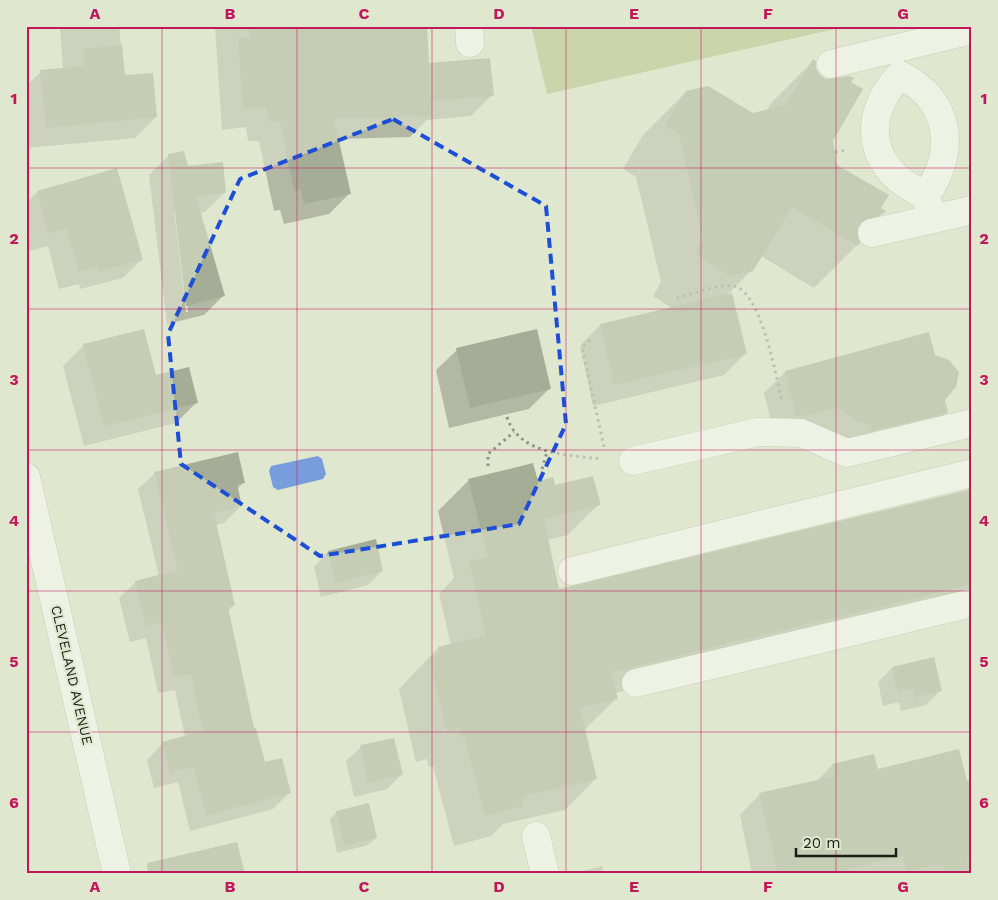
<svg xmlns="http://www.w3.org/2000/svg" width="998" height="900" font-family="'Work Sans',sans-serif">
  <rect width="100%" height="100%" fill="#e0e7cf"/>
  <!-- green -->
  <path fill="#afbe81" d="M531 26H848L547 94Z"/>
  <!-- water -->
  <path fill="#789ddd" d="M318 456 322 459 326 474 323 479 278 490 273 487 269 471 271 466Z"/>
  <!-- shadow -->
  <g fill="#0003" fill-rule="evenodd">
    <path d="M26 26H119L124 77 156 117 135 138 26 148V86L41 72 63 69 60 27 26 29Z"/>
    <path d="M215 26H426L428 64 492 95 471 116 427 120 410 137 337 139 349 194 329 214 284 224 280 210 274 211 259 141H248L246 127 222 130Z"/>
    <path d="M813 61 836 165 882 214 858 238 857 245 814 288 761 256 752 270 727 295 745 354 724 375 593 406 580 346 600 325 672 308 653 296 661 282 636 177 623 169 643 135 686 92 753 114 766 111 771 103Z"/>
    <path d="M169 155 225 192 205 212 199 213 224 295 204 315 167 324 149 175ZM174 211 177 216 188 312H186Z"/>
    <path d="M37 192 142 259 123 278 80 289 79 284 59 289 48 246 30 251 26 239V203Z"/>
    <path d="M84 345 155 377 197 402 176 423 84 446 63 366Z"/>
    <path d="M457 350 550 388 529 409 449 428 436 370Z"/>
    <path d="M785 372 943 399 947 412 926 433 850 451 775 437 764 393Z"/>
    <path d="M155 473 244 482 237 489 241 506 224 523 215 525 234 605 228 611 253 730 264 763 289 793 273 809 190 831 178 782 154 788 147 760 163 743 185 737 175 690 158 693 146 638 130 642 119 598 136 582 159 576 138 489Z"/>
    <path d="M469 480 537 482 555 486 599 504 568 535 547 540 558 591 972 491V607L615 693 616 699 584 730 596 778 565 810 503 824 491 836 454 846 433 766 429 767 427 759 416 762 399 689 438 648 451 645 439 594 454 578 438 511Z"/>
    <path d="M375 541 382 571 368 585 321 597 314 567 328 552Z"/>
    <path d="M892 668 940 691 926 705 901 711 899 702 883 706 878 682Z"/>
    <path d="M361 747 401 775 387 789 354 797 346 761Z"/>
    <path d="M873 755 877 770 972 781V866L968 870 969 874H752L740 815 760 794 816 782 832 765Z"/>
    <path d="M337 812 376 838 368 845 337 853 330 819Z"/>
    <path d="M602 866 604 874H571Z"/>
  </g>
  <!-- building -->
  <g fill="#a6ad96">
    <path d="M249 26H427L429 63 490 58 494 96 431 101 432 116 334 119 351 194 304 204 301 190 294 191 280 121H269L266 107 243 109 238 38 250 37Z"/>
    <path d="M122 45 125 75 153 73 157 117 46 128 40 70 85 66 83 49Z"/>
    <path d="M813 59 816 61V68L819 74 826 79 850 76 854 78 851 82 863 89 833 141 837 165 889 195 881 208 886 211 883 214 861 222 857 229 860 242 858 246 792 207 753 271 730 276 695 253 703 239 679 134 665 126 686 91 708 86 753 113 786 105Z"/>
    <path d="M184 151 188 166 223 162 226 193 196 196 225 296 186 306 168 154Z"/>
    <path d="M117 168 143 260 99 271 97 266 78 271 67 228 48 233 37 191Z"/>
    <path d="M732 293 747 354 614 385 600 324Z"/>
    <path d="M144 329 156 375 189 367 198 403 104 426 83 344Z"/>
    <path d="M537 329 551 389 470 408 456 348Z"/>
    <path d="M929 332 935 355 949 360 959 372 956 387 945 400 948 413 871 431 870 425 857 422 839 408 796 417 785 371Z"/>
    <path d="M238 452 245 483 237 484 242 506 214 513 235 605 228 607 254 728H256L265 762 282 758 291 793 206 815 194 767 170 772 162 742 203 731 191 674 174 677 162 622 146 626 135 581 178 570 154 472Z"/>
    <path d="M533 463 538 481 553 477 555 485 593 476 601 505 544 519 559 589 972 489V584L611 672 618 699 580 708 597 779 521 797 523 806 485 815 464 736 460 737 458 729 447 732 429 657 440 654 438 647 486 635 469 561 488 557 468 479Z"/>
    <path d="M376 539 383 571 336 583 328 551Z"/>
    <path d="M934 657 942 691 915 697 913 688 898 692 892 667Z"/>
    <path d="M394 738 403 775 368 783 360 745Z"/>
    <path d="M959 749 967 781 972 780V855L967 856 970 874H945L942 863 907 872 903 856 847 869 848 874H778L759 793 835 776 832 764 874 754 878 769Z"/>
    <path d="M369 803 377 838 344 846 336 811Z"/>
    <path d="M237 842 245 874H148L147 863Z"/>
  </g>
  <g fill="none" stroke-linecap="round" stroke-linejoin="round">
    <defs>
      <g id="minor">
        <path d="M469 26 470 43"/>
        <path d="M831 64 972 30"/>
        <path d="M900 75C951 100 957 151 926 195L932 219"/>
        <path d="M900 75C858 119 870 173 926 195"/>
        <path d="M872 233 972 210"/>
        <path d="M633 461 758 432 801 433 847 453 972 423"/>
        <path d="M26 477 117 874"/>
        <path d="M572 571 972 473"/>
        <path d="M636 683 972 603"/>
        <path d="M536 836 545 874"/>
      </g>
    </defs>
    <!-- minor casing -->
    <use href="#minor" stroke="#a9af99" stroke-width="29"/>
    <!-- path -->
    <g stroke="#8f9482" stroke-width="3" stroke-dasharray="2.5 4" stroke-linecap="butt">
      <path d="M835 152 846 150"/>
      <path d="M677 298C691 294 721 283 734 286 761 291 776 377 782 401"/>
      <path d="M590 340 582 347 604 447"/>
      <path d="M507 417C519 455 569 455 602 459"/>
      <path d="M488 466V454L514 432"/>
      <path d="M542 469 547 452"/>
    </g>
    <!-- minor -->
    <use href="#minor" stroke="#fff" stroke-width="28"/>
  </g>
  <!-- marked area -->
  <path d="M0 0H998V900H0ZM393 119 546 206 566 424 519 524 320 556 181 464 168 334 240 179Z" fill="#e0e7cf" fill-opacity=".55" fill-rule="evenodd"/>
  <path fill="none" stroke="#1d4ed8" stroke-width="4" stroke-dasharray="10 6" stroke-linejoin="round" d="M393 119 546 206 566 424 519 524 320 556 181 464 168 334 240 179Z"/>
  <!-- grid -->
  <path fill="none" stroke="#c2185b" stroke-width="1" stroke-opacity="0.55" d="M162 26V874M297 26V874M432 26V874M566 26V874M701 26V874M836 26V874M26 168H972M26 309H972M26 450H972M26 591H972M26 732H972"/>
  <g text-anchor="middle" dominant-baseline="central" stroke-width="4" stroke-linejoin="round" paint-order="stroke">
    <!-- street labels -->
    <g font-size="14" fill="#1c1e16" stroke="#e0e7cf">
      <text transform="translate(72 675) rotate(77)">CLEVELAND AVENUE</text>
    </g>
  </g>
  <!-- border -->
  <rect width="998" height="900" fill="none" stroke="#e0e7cf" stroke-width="55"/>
  <!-- scale -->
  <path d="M796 848v8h100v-8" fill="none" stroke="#1c1e16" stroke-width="2.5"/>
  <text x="803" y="848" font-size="15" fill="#1c1e16" stroke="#e0e7cf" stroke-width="4" paint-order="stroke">20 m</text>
  <rect x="28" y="28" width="942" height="844" fill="none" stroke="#c2185b" stroke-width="2"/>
  <g font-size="16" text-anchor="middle" font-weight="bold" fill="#c2185b">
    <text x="95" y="19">A</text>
    <text x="230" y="19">B</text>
    <text x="364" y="19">C</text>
    <text x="499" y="19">D</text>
    <text x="634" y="19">E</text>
    <text x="768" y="19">F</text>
    <text x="903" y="19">G</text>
    <text x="14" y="104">1</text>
    <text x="984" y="104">1</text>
    <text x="14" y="244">2</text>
    <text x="984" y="244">2</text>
    <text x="14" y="385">3</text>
    <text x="984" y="385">3</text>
    <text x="14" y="526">4</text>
    <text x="984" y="526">4</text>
    <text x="14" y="667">5</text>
    <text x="984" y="667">5</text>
    <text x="14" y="808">6</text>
    <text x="984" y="808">6</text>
    <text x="95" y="892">A</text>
    <text x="230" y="892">B</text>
    <text x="364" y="892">C</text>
    <text x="499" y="892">D</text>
    <text x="634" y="892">E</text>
    <text x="768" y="892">F</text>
    <text x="903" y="892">G</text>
  </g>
</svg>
